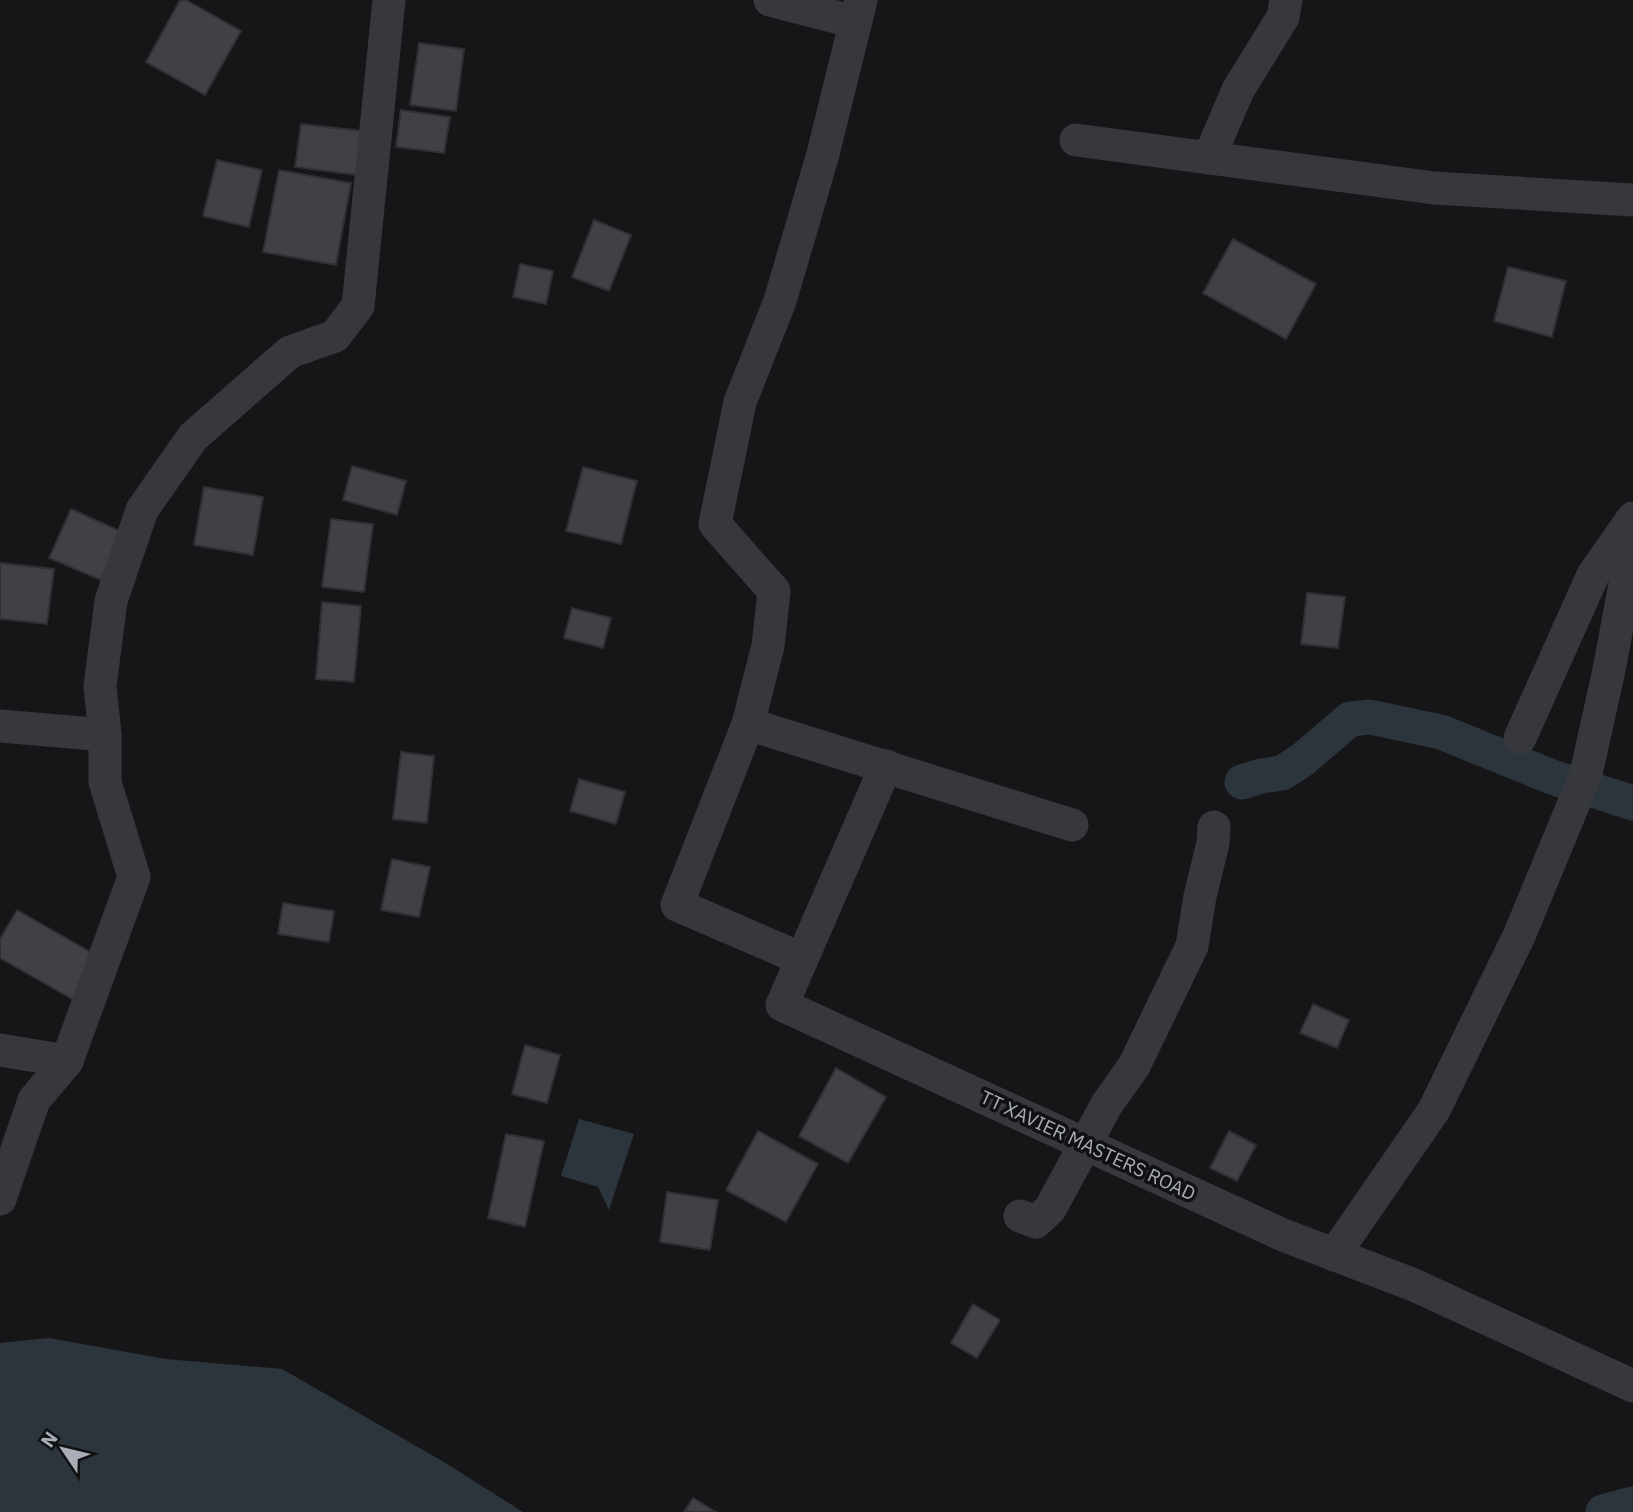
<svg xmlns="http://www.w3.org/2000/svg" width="1633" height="1512" font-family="'IBM Plex Sans',sans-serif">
  <rect width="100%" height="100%" fill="#161618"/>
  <!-- water -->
  <g fill="#2c353c">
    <path d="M579 1119 634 1134 609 1210 598 1187 561 1176Z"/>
    <path d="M49 1338 166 1359 282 1369 444 1462 523 1512H0V1343Z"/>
  </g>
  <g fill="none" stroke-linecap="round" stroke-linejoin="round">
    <!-- canal -->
    <g stroke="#2c353c" stroke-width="35">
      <path d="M1242 782 1261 776 1282 773 1302 760 1350 719 1370 717 1441 732 1552 777 1633 803"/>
      <path d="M1603 1512 1633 1504"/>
    </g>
  </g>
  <!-- building -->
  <g fill="#404145" stroke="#303034" stroke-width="2">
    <path d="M180 0H186L241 31 205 95 146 62Z"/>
    <path d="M419 43 464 49 456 111 410 105Z"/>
    <path d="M401 110 450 117 444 153 396 147Z"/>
    <path d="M301 124 362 131 356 175 295 167Z"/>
    <path d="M217 160 262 170 249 227 203 216Z"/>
    <path d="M279 170 351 183 336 265 263 252Z"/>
    <path d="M594 220 631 235 609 291 572 277Z"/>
    <path d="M1233 239 1316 284 1286 339 1203 293Z"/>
    <path d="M520 264 553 271 546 304 513 297Z"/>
    <path d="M1508 267 1566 281 1552 337 1494 321Z"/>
    <path d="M352 466 406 481 397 515 343 500Z"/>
    <path d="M583 467 637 481 621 544 566 531Z"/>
    <path d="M204 487 263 497 253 555 194 545Z"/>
    <path d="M71 509 122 532 101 580 49 558Z"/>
    <path d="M331 519 373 524 364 592 322 587Z"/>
    <path d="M0 563 54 569 47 624 0 619Z"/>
    <path d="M1307 593 1345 597 1338 648 1301 644Z"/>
    <path d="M322 602 361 606 354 682 316 679Z"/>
    <path d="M572 608 611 618 603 648 564 638Z"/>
    <path d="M401 752 434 756 427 823 393 819Z"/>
    <path d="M579 779 625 792 616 824 570 811Z"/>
    <path d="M392 859 430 867 419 917 381 910Z"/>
    <path d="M283 903 334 911 329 942 278 934Z"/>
    <path d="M17 910 99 957 74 1000 0 958V939Z"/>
    <path d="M1313 1004 1349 1020 1337 1048 1300 1033Z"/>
    <path d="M525 1045 560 1055 547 1103 512 1094Z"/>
    <path d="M836 1068 886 1097 848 1163 799 1136Z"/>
    <path d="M758 1131 818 1164 786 1222 726 1190Z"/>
    <path d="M1229 1131 1256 1145 1237 1181 1210 1168Z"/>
    <path d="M506 1134 544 1141 525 1227 488 1218Z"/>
    <path d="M667 1192 718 1200 710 1250 660 1242Z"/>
    <path d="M973 1304 1000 1320 977 1358 951 1343Z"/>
    <path d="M693 1498 716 1512H684Z"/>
  </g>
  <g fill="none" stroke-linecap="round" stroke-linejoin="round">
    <!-- minor -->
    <g stroke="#37383d" stroke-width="33">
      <path d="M770 0 855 22"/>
      <path d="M1076 140 1434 188 1633 200"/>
      <path d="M1209 158 1238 90 1283 17 1286 0"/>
      <path d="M748 724 1072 825"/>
      <path d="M0 726 105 735"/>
      <path d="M1520 738 1593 575 1633 518"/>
      <path d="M886 766 782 1005 1283 1235 1414 1285 1633 1386"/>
      <path d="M802 959 677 905 748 724 768 646 774 591 715 524 740 402 780 301 823 154 861 0"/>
      <path d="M0 1050 67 1061"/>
      <path d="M0 1199 34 1100 67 1061 134 877 105 782V735L100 686 111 601 142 510 193 437 290 352 335 336 358 306 389 0"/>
      <path d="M1020 1216 1036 1222 1050 1209 1107 1104 1134 1066 1192 946 1200 896 1213 843 1214 827"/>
      <path d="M1334 1255 1434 1110 1519 936 1586 774 1609 670 1633 541"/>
    </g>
  </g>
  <g text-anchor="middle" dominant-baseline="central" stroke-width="7" stroke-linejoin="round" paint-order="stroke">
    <!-- street labels -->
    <g font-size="19" fill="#a8adb8" stroke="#111113">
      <text transform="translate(1088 1145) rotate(25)">TT XAVIER MASTERS ROAD</text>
    </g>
  </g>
  <!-- north arrow -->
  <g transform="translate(63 1449) rotate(305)" stroke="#111113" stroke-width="5" paint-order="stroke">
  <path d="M0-5L12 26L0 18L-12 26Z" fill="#a8adb8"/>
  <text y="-10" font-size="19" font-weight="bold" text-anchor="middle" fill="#a8adb8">N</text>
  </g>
</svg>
